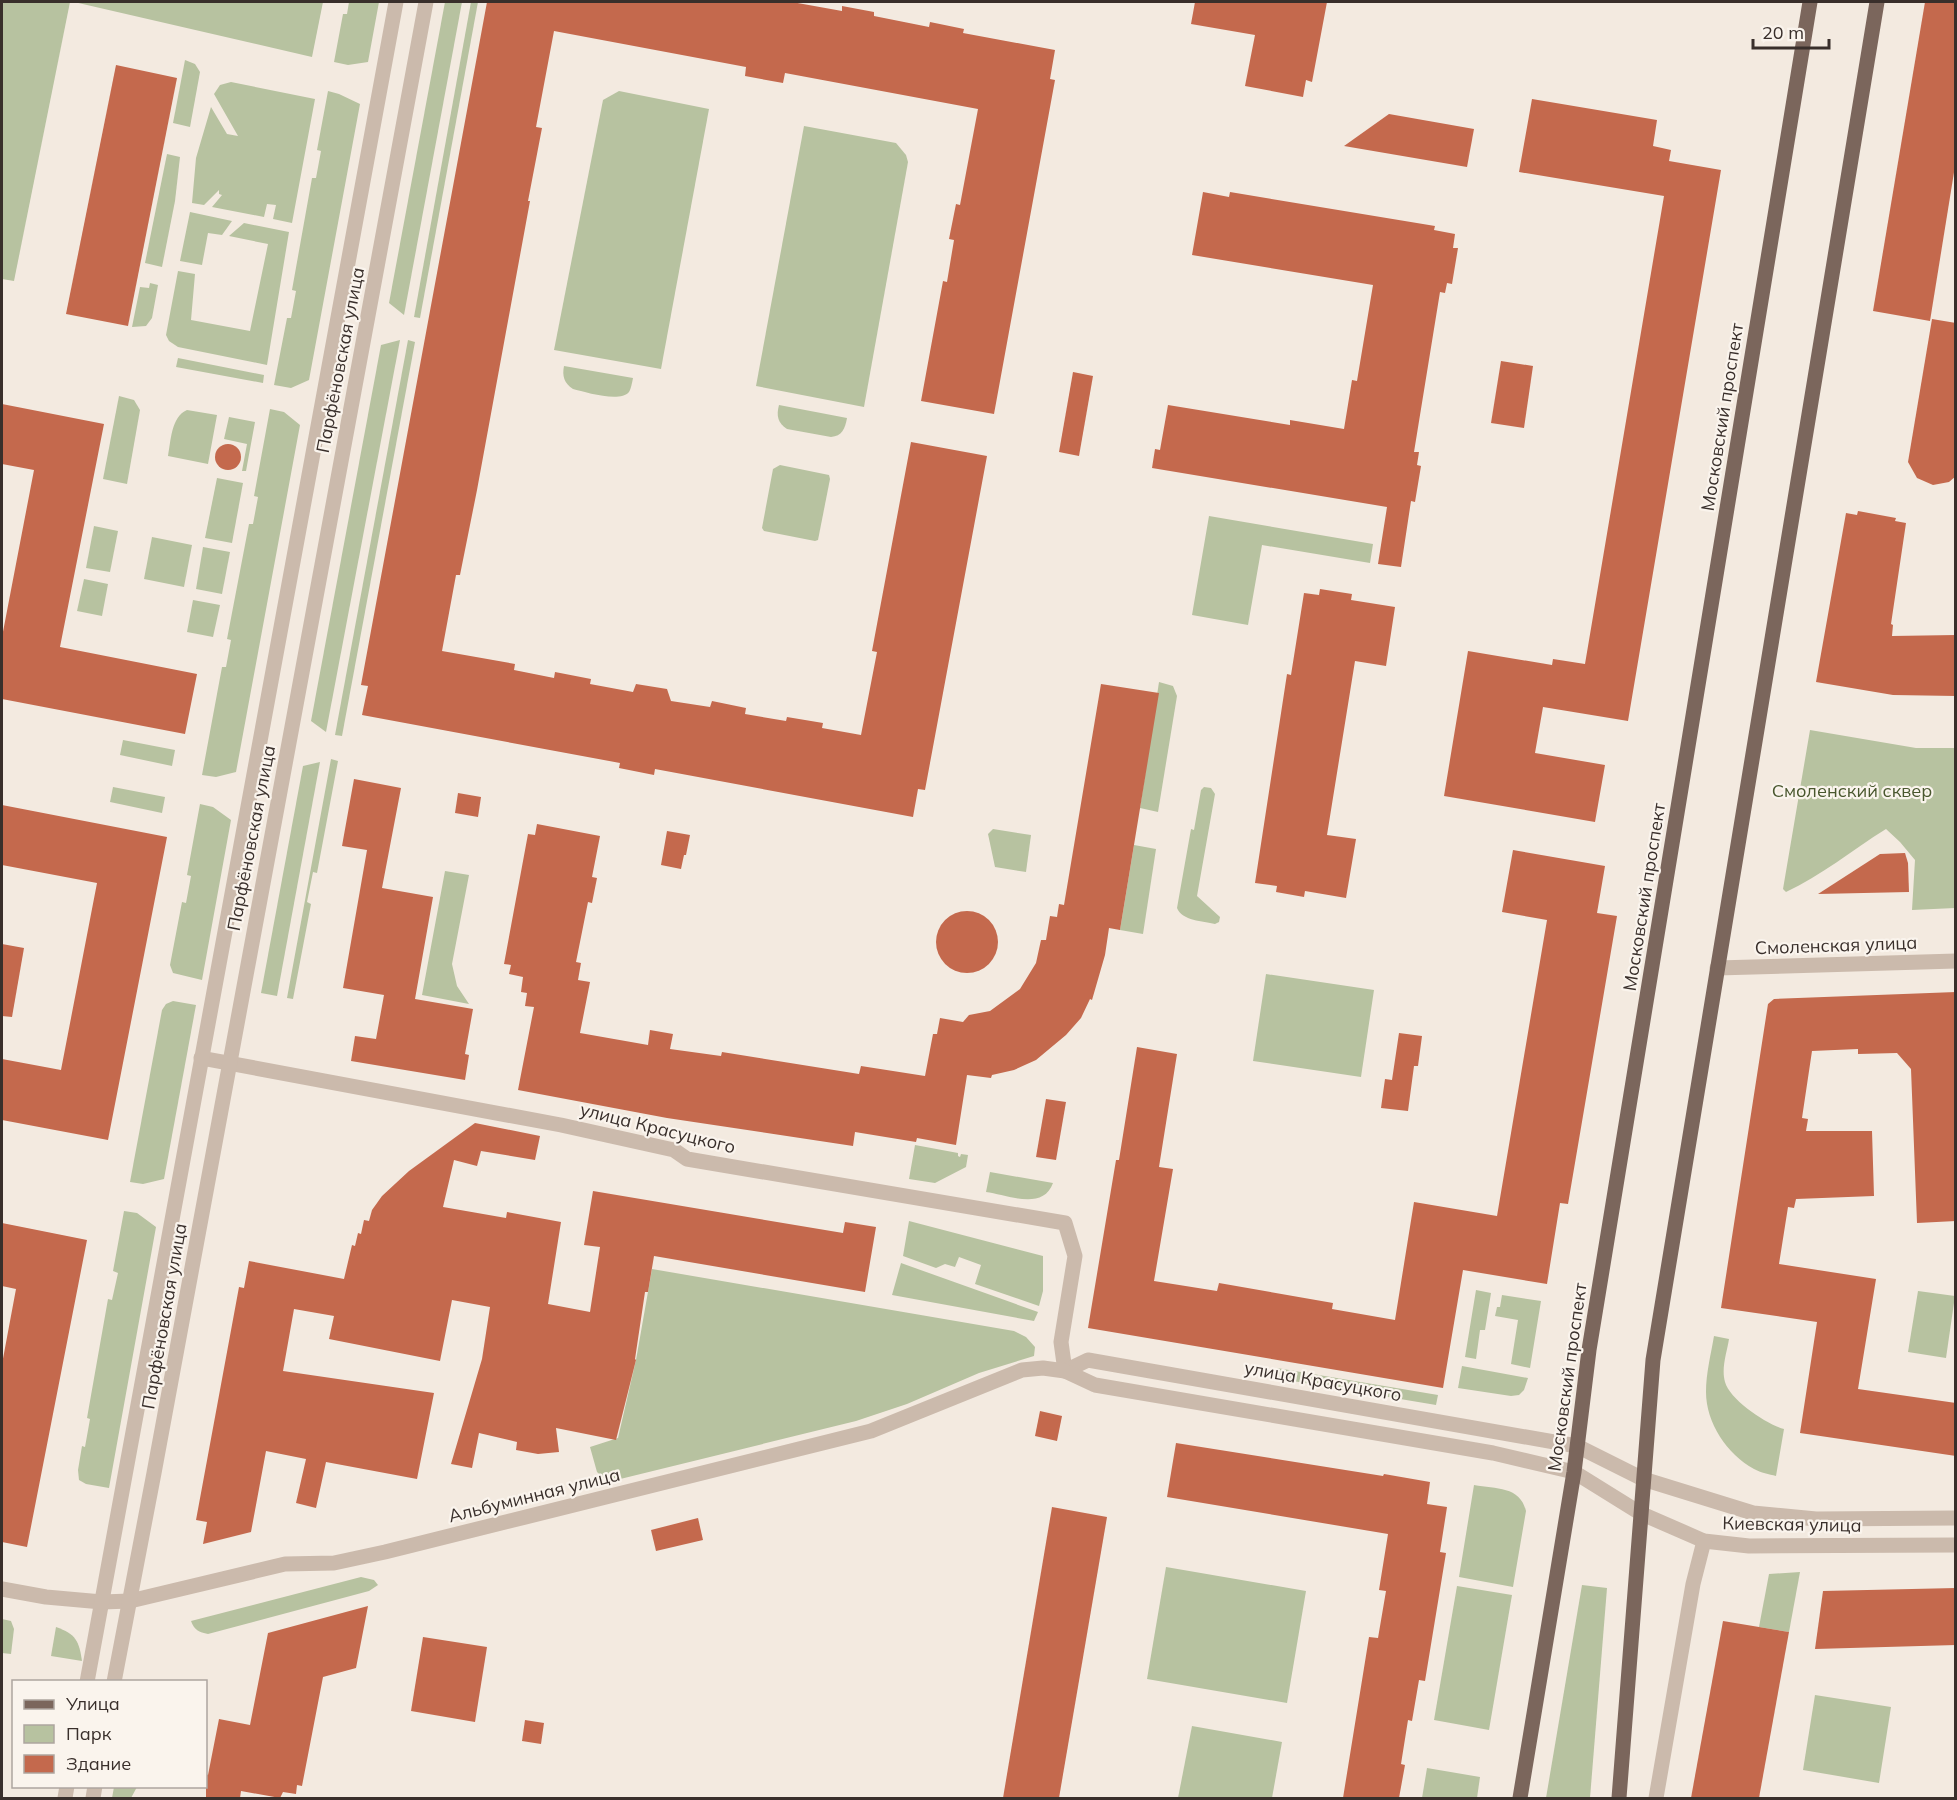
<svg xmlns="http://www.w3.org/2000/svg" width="1957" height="1800" font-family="Mulish,sans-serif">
  <rect width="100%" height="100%" fill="#f3eae0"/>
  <!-- green -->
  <g fill="#b7c2a0">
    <path d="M2 2H70L14 281 2 279Z"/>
    <path d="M74 2H323L312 57Z"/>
    <path d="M349 2H379L368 62 348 65 334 62 343 14H347Z"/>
    <path d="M445 2H462L404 315 389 303Z"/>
    <path d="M471 2H478L420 318 414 317Z"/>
    <path d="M185 60 195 64 200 72 190 127 173 123Z"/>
    <path d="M231 82 315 99 292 223 273 219 276 205 267 204 264 217 212 207 222 195 219 194V190L204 205 192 203 196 158 211 107 227 134 238 136 214 94 220 85Z"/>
    <path d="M328 91 339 94 360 104 309 380 291 388 274 385 287 318H291L296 291 292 290 312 178H316L321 151 317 150Z"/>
    <path d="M619 91 709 109 661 369 554 350 603 100Z"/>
    <path d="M804 126 896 143 906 155 908 162 864 407 756 386Z"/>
    <path d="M167 154 180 157 175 201 162 267 145 263Z"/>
    <path d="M190 212 232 221 222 235 208 233 202 265 180 261Z"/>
    <path d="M244 223 289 232 267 365 178 347 169 341 166 335 178 271 195 274 191 320 250 331 268 244 229 236Z"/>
    <path d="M150 283 158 285 152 318 146 326 132 327 140 287 149 288Z"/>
    <path d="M400 340 326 732 311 721 381 345Z"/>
    <path d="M408 340 415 342 342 736 335 735Z"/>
    <path d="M178 358 264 375 263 383 176 367Z"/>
    <path d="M564 366 633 378C632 383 631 389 629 392 620 403 585 392 573 389 564 383 562 376 564 366Z"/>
    <path d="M119 396 134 400 140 410 127 484 103 479Z"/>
    <path d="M779 405 847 418C845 429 842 436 831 437L787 429C778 423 776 416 779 405Z"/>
    <path d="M270 409 284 412 300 425 236 772 216 777 202 775 222 667H226L231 640 227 639 249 524H253L258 497 254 496Z"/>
    <path d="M187 410 217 415 208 464 168 456C171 441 171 417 187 410Z"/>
    <path d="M229 417 255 422 246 471H242L247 444 224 439Z"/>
    <path d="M780 465 829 475 830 479 818 540 815 541 764 531 762 528 773 469Z"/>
    <path d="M217 478 243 483 232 543 205 538Z"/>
    <path d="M1209 516 1373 544 1370 563 1262 545 1248 625 1192 615Z"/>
    <path d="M94 526 118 531 110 572 86 568Z"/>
    <path d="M152 537 192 545 184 587 144 579Z"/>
    <path d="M203 547 230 552 222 594 196 589Z"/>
    <path d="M84 579 108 584 102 616 77 611Z"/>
    <path d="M193 600 220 605 213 637 187 632Z"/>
    <path d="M1159 682 1173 686 1177 696 1158 812 1140 808Z"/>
    <path d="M1810 730 1916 748H1955V908L1912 910 1915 860 1900 842 1886 829C1852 850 1821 876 1786 892L1783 889Z"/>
    <path d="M123 740 175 750 172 766 120 755Z"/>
    <path d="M331 759 338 761 317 873 313 872 307 902 311 904 293 999 287 998Z"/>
    <path d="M320 762 277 996 261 993 303 766Z"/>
    <path d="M113 787 165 797 162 813 110 802Z"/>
    <path d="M1204 787 1211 788 1215 794 1197 896 1220 917 1219 922 1215 924C1203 921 1182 921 1177 908L1191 829 1194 830 1201 790Z"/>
    <path d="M200 804 213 807 231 820 202 980 173 973 170 965 182 902 186 903 191 876 187 875Z"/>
    <path d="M993 829 1031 835 1026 872 995 867 988 834Z"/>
    <path d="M1134 845 1156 849 1143 934 1120 930Z"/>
    <path d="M445 871 469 875 452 964 457 986 469 1004 422 995Z"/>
    <path d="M1266 974 1374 990 1361 1077 1253 1061Z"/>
    <path d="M173 1001 196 1005 164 1179 143 1184 130 1182 162 1010 166 1004Z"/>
    <path d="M915 1145 958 1153V1156L960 1157 961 1154 968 1155 966 1167 935 1183 909 1179Z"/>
    <path d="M990 1172 1053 1183C1043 1211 1008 1195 986 1192Z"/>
    <path d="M124 1211 137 1213 156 1227 109 1488 86 1484 79 1480 78 1470 82 1446 85 1447 90 1419 87 1418 108 1299 112 1300 118 1273 113 1271Z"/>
    <path d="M909 1221 1043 1256V1291L1039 1306 975 1284 981 1265 959 1257 955 1267 945 1264 936 1268 903 1256Z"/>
    <path d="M901 1263 1038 1312 1034 1321 892 1295Z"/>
    <path d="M652 1269 1014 1331 1026 1337 1035 1347 1034 1356 979 1373 907 1404 856 1421 608 1482 597 1472 590 1447 618 1438 636 1360Z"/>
    <path d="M1476 1290 1491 1293 1485 1330H1480L1476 1359 1465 1357Z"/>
    <path d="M1918 1291 1955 1296 1946 1358 1908 1352Z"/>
    <path d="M1502 1295 1541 1301 1530 1368 1511 1364 1518 1320 1495 1316 1497 1307H1500Z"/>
    <path d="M1714 1336 1729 1339C1727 1352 1721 1368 1725 1382 1730 1400 1766 1424 1784 1429L1776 1476C1769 1474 1761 1473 1754 1469 1727 1454 1706 1423 1706 1392 1706 1373 1711 1354 1714 1336Z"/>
    <path d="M1462 1366 1528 1378 1524 1390 1519 1395 1511 1396 1458 1388Z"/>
    <path d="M1277 1368 1438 1395 1436 1405 1275 1378Z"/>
    <path d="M1474 1485C1496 1489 1520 1486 1526 1511L1513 1587 1459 1577Z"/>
    <path d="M1166 1567 1306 1591 1287 1703 1147 1679Z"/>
    <path d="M1800 1572 1789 1632 1759 1627 1769 1574Z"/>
    <path d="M361 1577 374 1580 378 1585 369 1591 208 1634C199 1632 194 1630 191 1621Z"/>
    <path d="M1582 1585 1607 1588 1590 1798H1546Z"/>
    <path d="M1457 1586 1512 1595 1489 1730 1434 1720Z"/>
    <path d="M2 1619 11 1621 14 1629 11 1654 2 1653Z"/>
    <path d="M56 1627C76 1634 79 1641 82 1661L51 1656Z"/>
    <path d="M1815 1695 1891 1707 1879 1783 1803 1770Z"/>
    <path d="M1192 1726 1282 1742 1272 1798H1178Z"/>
    <path d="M1427 1768 1480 1777 1477 1798H1422Z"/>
    <path d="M114 1787V1786L137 1787 131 1798H112Z"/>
  </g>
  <!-- building -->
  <g fill="#c4694d">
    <path d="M487 2H792L842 11V6L874 12V16L929 27 930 22 964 29 963 33 1055 50 1050 79 1055 80 994 414 921 401 943 281 947 282 954 240 949 239 956 204 960 205 978 109 785 73 783 83 745 76 746 67 554 31 536 127 542 128 528 201H530L477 490 460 575H456L442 651 515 664 514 670 554 678 555 672 591 679 590 684 633 692 636 684 667 689 671 701 710 707 712 701 746 708 745 714 786 721 787 717 823 723 822 728 861 735 877 652 872 651 911 442 987 456 925 790 918 789 913 817 655 769 654 775 619 768 620 763 362 715 368 686 361 685Z"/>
    <path d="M1195 2H1327L1312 82 1306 80 1303 97 1245 86 1255 35 1191 24Z"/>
    <path d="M1925 2H1956V160L1930 321 1873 311Z"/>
    <path d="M116 65 177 78 128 326 66 314Z"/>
    <path d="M1532 99 1657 120 1653 146 1671 150 1669 161 1721 170 1628 721 1543 707 1535 753 1605 765 1595 822 1444 796 1468 651 1552 665 1553 659 1585 664 1664 196 1519 172Z"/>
    <path d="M1389 114 1474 129 1467 167 1344 146Z"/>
    <path d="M1203 192 1229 197 1230 192 1435 226 1434 230 1455 234 1453 248H1458L1452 284 1447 283 1445 293 1440 292 1414 452H1419L1417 465 1421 466 1415 502 1411 501 1401 567 1378 564 1387 507 1152 468 1155 449 1160 450 1168 405 1290 425V420L1344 429 1352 380 1357 381 1373 285 1192 255Z"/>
    <path d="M1932 319 1956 323V476L1949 482 1933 485 1917 478 1908 462Z"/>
    <path d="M1501 361 1533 366 1524 428 1491 423Z"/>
    <path d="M1073 372 1093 376 1079 456 1059 452Z"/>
    <path d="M2 404 104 424 60 647 197 674 185 734 2 699V637L34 470 2 464Z"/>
    <circle cx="228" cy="457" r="13"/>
    <path d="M1858 511 1896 518 1895 521 1906 523 1891 624 1893 625 1892 636 1956 635V696L1893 695 1816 682 1846 513 1857 515Z"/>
    <path d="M1320 589 1352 594 1351 600 1395 607 1386 666 1355 661 1327 835 1356 839 1346 898 1305 891 1304 897 1276 892 1277 886 1255 883 1287 674 1291 675 1304 593 1319 595Z"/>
    <path d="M1101 684 1159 693 1120 930 1109 928 1105 955 1092 1000 1090 999 1081 1018 1066 1035 1036 1060 1014 1070 992 1075 991 1078 967 1075 956 1145 917 1138 916 1142 855 1132 853 1146 667 1118 518 1090 534 1007 525 1006 527 993 521 992 523 977 509 974 511 965 504 964 528 834 535 835 537 824 600 836 592 877 597 878 592 903 588 902 576 962 581 963 578 980 590 982 580 1033 648 1045 650 1030 673 1034 670 1049 721 1056 722 1052 859 1074 861 1066 925 1076 933 1034H937L940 1018 963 1022 969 1015 990 1011 1020 989 1036 963 1041 940H1046L1050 916 1057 917 1059 904 1064 905Z"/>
    <path d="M354 779 401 788 382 888 433 897 415 999 473 1009 465 1054 469 1055 465 1080 351 1061 355 1036 376 1039 384 995 343 988 367 850 342 846Z"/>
    <path d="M458 793 481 797 478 817 455 813Z"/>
    <path d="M2 805 167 837 108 1140 2 1120V1059L61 1070 97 883 2 865Z"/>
    <path d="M667 831 690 835 686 855H684L681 869 661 865Z"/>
    <path d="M1513 850 1605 866 1597 913 1617 916 1568 1204 1560 1203 1547 1284 1463 1270 1443 1388 1088 1328 1116 1160H1119L1137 1047 1177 1054 1159 1167 1173 1169 1154 1281 1217 1291 1219 1283 1333 1303 1332 1309 1395 1320 1414 1202 1497 1216 1547 920 1502 912Z"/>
    <path d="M1905 853 1908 863 1909 892 1818 894 1880 854Z"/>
    <circle cx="967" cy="942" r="31"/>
    <path d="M2 944 24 948 12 1017 2 1016Z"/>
    <path d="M1956 992V1221L1917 1223 1911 1069 1897 1053 1858 1054V1049L1812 1051 1802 1118 1808 1119 1806 1131H1872L1874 1196 1796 1199 1794 1208 1788 1207 1779 1264 1876 1279 1858 1389 1956 1403V1456L1800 1433 1817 1322 1721 1308 1768 1004 1774 999Z"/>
    <path d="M1399 1033 1422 1036 1418 1066H1414L1408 1111 1381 1108 1385 1079 1392 1080Z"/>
    <path d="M1046 1099 1066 1102 1056 1160 1036 1157Z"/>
    <path d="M475 1123 540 1136 535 1160 481 1151 477 1166 454 1160 443 1207 506 1218 507 1212 561 1222 548 1304 590 1312 600 1247 584 1245 593 1191 843 1233 845 1222 876 1227 865 1292 654 1256 648 1292H645L635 1359 636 1360 616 1440 556 1428 559 1452 538 1454 516 1450 517 1442 479 1433 472 1468 451 1464 482 1359 490 1307 452 1300 440 1361 329 1339 334 1316 294 1309 283 1371 434 1393 417 1479 326 1462 316 1508 296 1503 306 1459 266 1451 251 1532 203 1544 207 1522 196 1520 239 1287 244 1288 249 1261 344 1279 352 1245 355 1246 358 1233 361 1234 364 1220 369 1221 372 1210 382 1196 409 1171Z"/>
    <path d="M2 1223 87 1240 27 1547 2 1542V1364L16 1289 2 1286Z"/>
    <path d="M1040 1411 1062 1416 1057 1441 1035 1436Z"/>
    <path d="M1176 1443 1383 1476 1384 1474 1430 1482 1427 1504 1447 1507 1440 1552 1446 1553 1425 1681 1419 1680 1412 1721 1408 1720 1401 1764 1405 1765 1399 1798H1343L1369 1637 1378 1638 1386 1591 1379 1590 1388 1534 1167 1497Z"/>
    <path d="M1052 1507 1107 1517 1059 1798H1003Z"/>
    <path d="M698 1518 703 1540 656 1551 651 1530Z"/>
    <path d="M1956 1588V1645L1815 1649 1823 1591Z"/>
    <path d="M368 1606 356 1668 323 1677 302 1786 297 1785 296 1794 283 1792 280 1798 241 1791 240 1798H206V1774L208 1775 219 1719 250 1725 268 1633Z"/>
    <path d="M1723 1621 1789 1632 1759 1798H1691Z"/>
    <path d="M423 1637 487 1647 475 1722 411 1711Z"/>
    <path d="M525 1720 544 1723 541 1744 522 1741Z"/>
  </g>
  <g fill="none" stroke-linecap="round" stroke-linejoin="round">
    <!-- minor -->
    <g stroke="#cbbaac" stroke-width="15">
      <path d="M1717 968 1956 961"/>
      <path d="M201 1058 561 1125 674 1150 687 1159 1065 1223 1075 1256 1061 1342 1065 1371"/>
      <path d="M1065 1371 1088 1360 1577 1446"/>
      <path d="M2 1589 46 1597 102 1602 130 1601 285 1564 334 1563 385 1552 871 1431 1022 1370 1043 1368 1065 1371 1095 1385 1493 1453 1574 1472 1640 1513 1704 1541 1749 1546 1956 1545"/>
      <path d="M1656 1798 1693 1584 1704 1541"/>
    </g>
    <!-- tertiary -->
    <g stroke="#cbbaac" stroke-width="15">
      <path d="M1577 1446 1643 1479 1753 1513 1816 1519 1956 1518"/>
      <path d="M87 1682 396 2"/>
      <path d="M114 1682 154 1473 426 2"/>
      <path d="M65 1798 67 1786"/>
      <path d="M93 1798 95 1786"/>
    </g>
    <!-- primary -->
    <g stroke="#7b665c" stroke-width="15">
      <path d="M1520 1798 1574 1472 1589 1350 1810 2"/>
      <path d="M1619 1798 1653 1360 1877 2"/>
    </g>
  </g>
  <g text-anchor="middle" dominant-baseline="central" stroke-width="4.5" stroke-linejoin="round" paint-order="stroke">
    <!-- street labels -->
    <g font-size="18" fill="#392f2b" stroke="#faf4ed">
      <text transform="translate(340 360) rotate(-79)">Парфёновская улица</text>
      <text transform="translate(1722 417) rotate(-81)">Московский проспект</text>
      <text transform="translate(251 838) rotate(-79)">Парфёновская улица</text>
      <text transform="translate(1644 897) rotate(-81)">Московский проспект</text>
      <text transform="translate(1836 945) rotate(-2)">Смоленская улица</text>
      <text transform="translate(658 1128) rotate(14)">улица Красуцкого</text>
      <text transform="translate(164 1316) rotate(-80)">Парфёновская улица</text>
      <text transform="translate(1567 1377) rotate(-82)">Московский проспект</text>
      <text transform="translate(1323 1381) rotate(10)">улица Красуцкого</text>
      <text transform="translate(534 1495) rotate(-14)">Альбуминная улица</text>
      <text transform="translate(1792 1524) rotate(1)">Киевская улица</text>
    </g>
    <!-- park labels -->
    <g font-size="18" fill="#49572e" stroke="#faf4ed">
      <text x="1852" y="790">Смоленский сквер</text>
    </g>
  </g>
  <!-- border -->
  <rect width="1957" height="1800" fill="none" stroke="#392f2b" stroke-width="6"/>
  <!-- legend -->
  <rect x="12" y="1680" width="195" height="108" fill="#faf4ed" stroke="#ada59f" stroke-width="1.5"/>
  <rect x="24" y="1700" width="30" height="9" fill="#7b665c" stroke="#ada59f" stroke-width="1.5"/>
  <text x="66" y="1710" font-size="18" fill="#392f2b">Улица</text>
  <rect x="24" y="1725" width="30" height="18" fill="#b7c2a0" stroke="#ada59f" stroke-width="1.5"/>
  <text x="66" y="1740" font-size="18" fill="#392f2b">Парк</text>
  <rect x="24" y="1755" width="30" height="18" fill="#c4694d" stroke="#ada59f" stroke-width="1.5"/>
  <text x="66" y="1770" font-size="18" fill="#392f2b">Здание</text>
  <!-- scale -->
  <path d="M1753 39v9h76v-9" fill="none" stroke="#392f2b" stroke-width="3"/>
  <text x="1762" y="39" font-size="18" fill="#392f2b" stroke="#faf4ed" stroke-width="4.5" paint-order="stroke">20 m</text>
</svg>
